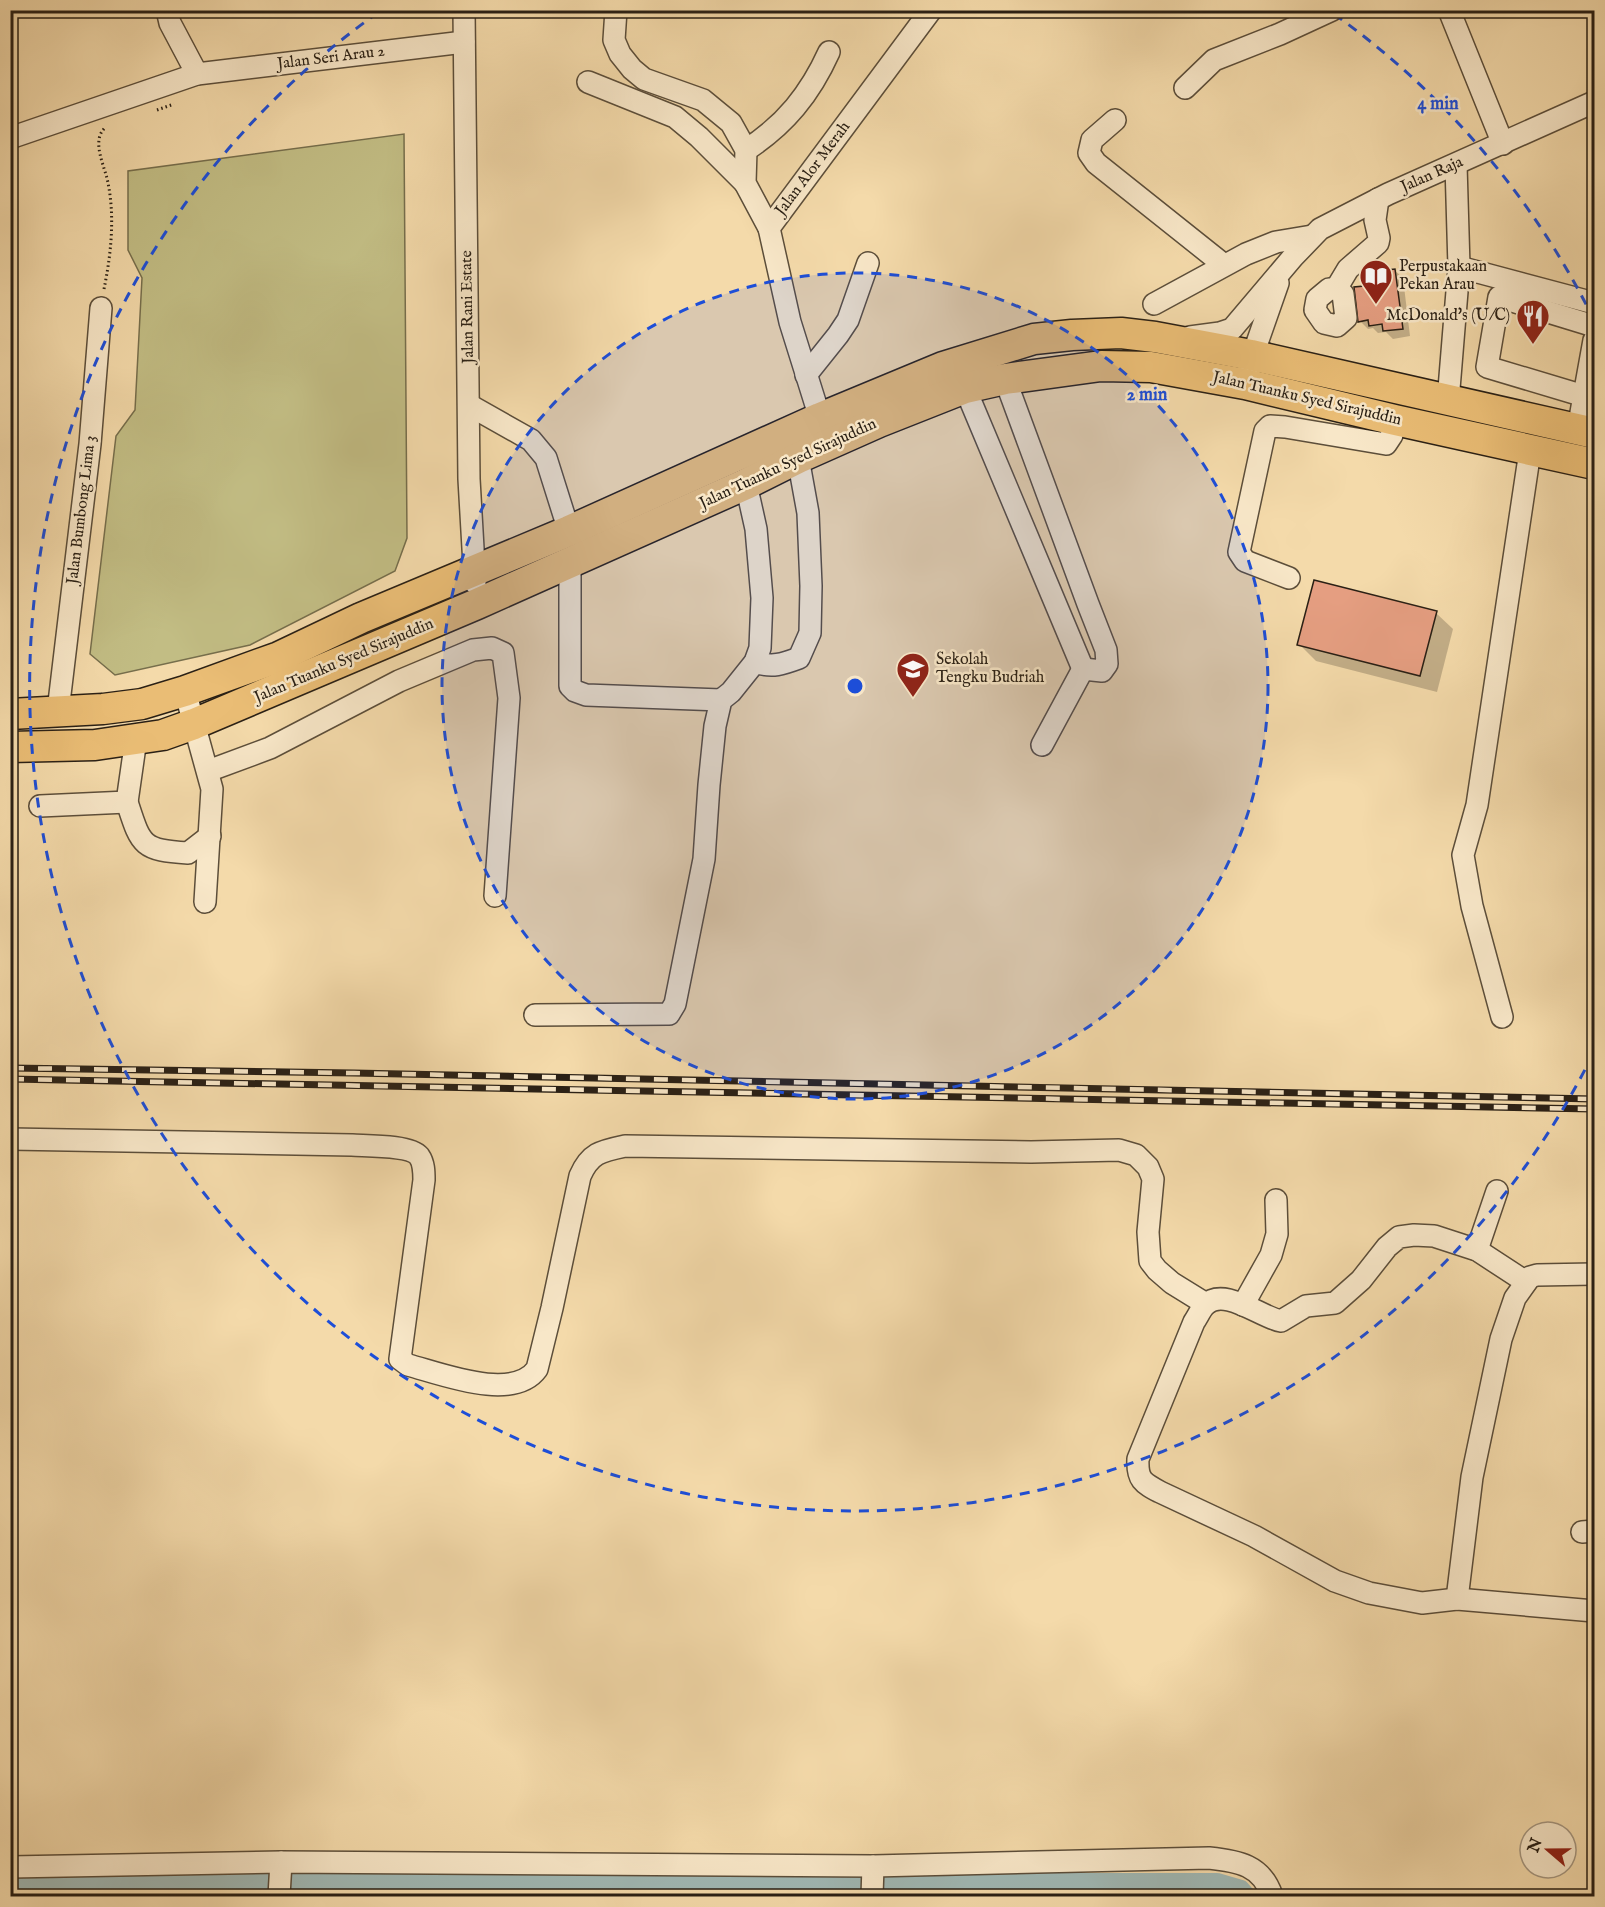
<svg xmlns="http://www.w3.org/2000/svg" width="1605" height="1907" font-family="'IM FELL English',serif">
  <rect width="100%" height="100%" fill="#f4daaa"/>
  <filter id="stains"><feTurbulence type="fractalNoise" baseFrequency=".00333" numOctaves="4"/><feColorMatrix values="0 0 0 0 .2 0 0 0 0 .09 0 0 0 0 .02 0 0 0 .5 -.17"/></filter>
  <radialGradient id="worn" r=".72"><stop offset=".6" stop-color="#630" stop-opacity="0"/><stop offset="1" stop-color="#630" stop-opacity=".3"/></radialGradient>
  <!-- pitch -->
  <path fill="#c2bd84" stroke="#766e4c" stroke-width="1.5" d="M404 134 407 538 395 571 250 645 115 675 90 654 116 436 135 410 142 278 128 250V171Z"/>
  <!-- shadow -->
  <g fill="#0003">
    <path d="M1394 270 1403 278 1410 336 1393 339 1386 332 1378 333 1373 328 1368 329 1360 321 1366 287Z"/>
    <path d="M1436 613 1453 629 1437 692 1316 661 1299 644Z"/>
  </g>
  <g fill="none" stroke-linecap="round" stroke-linejoin="round">
    <!-- canal -->
    <path stroke="#a0b8b4" stroke-width="18" d="M10 1882H1217L1241 1889 1247 1896"/>
  </g>
  <!-- building -->
  <g fill="#e59e81" stroke="#2a2015" stroke-width="1.5">
    <path d="M1395 269 1403 329 1383 331 1382 324 1369 326 1368 320 1358 322 1354 287 1364 286 1363 279 1377 277 1376 271Z"/>
    <path d="M1314 580 1437 611 1420 676 1297 645Z"/>
  </g>
  <g fill="none" stroke-linecap="round" stroke-linejoin="round">
    <defs>
      <g id="minor">
        <path d="M167 10 170 23 197 74"/>
        <path d="M464 10 469 479 475 583"/>
        <path d="M616 10 614 40 620 54 632 69 644 79 703 100 731 123 746 150 745 183 769 228"/>
        <path d="M1449 10 1503 144"/>
        <path d="M588 82 675 117 699 137 745 183"/>
        <path d="M1185 88 1214 60 1280 34 1332 10"/>
        <path d="M1115 120 1092 140 1089 153 1096 163 1224 265"/>
        <path d="M10 138 197 74 464 42"/>
        <path d="M746 150C785 125 810 94 829 52"/>
        <path d="M1459 267 1594 303"/>
        <path d="M1329 289H1336L1343 294 1346 318 1337 326 1324 323 1315 310 1317 299Z"/>
        <path d="M1336 289 1348 269 1378 243 1379 238 1375 220 1378 199"/>
        <path d="M1154 304 1246 254 1276 242 1312 236"/>
        <path d="M1190 337 1220 333 1232 329 1293 257 1320 229 1388 194 1594 102"/>
        <path d="M1249 366 1278 283"/>
        <path d="M806 375 838 335 848 320 868 263"/>
        <path d="M1005 379 1088 604 1106 650 1107 664 1102 671 1083 669"/>
        <path d="M965 388 1083 669"/>
        <path d="M1584 396 1487 367 1499 297 1594 326"/>
        <path d="M1448 401 1459 267 1456 165"/>
        <path d="M469 405 531 440 546 458 569 531"/>
        <path d="M820 418 790 322 769 228 931 10"/>
        <path d="M1578 429 1594 340"/>
        <path d="M570 562V686L575 691 586 695 721 700"/>
        <path d="M1289 578 1245 561 1239 552 1265 431 1270 426 1285 427 1386 444 1392 435 1395 420"/>
        <path d="M755 662C772 668 783 664 799 658L810 633 811 586 808 513 798 458"/>
        <path d="M185 691 212 789 205 902"/>
        <path d="M58 711 90 444 101 308"/>
        <path d="M1042 745 1083 669"/>
        <path d="M208 771 270 748 399 681 473 650 492 648 503 653 509 698 495 896"/>
        <path d="M127 802C141 845 141 850 188 853L210 836"/>
        <path d="M40 806 127 802 136 739"/>
        <path d="M535 1015 669 1014 675 1004 704 859 709 785 715 726 721 700 731 692 755 662 760 648 762 598 756 529 746 484"/>
        <path d="M1502 1017 1472 906 1463 855 1477 805 1530 451"/>
        <path d="M10 1139 352 1145C367 1146 410 1145 419 1156 424 1163 424 1172 424 1180L400 1359 408 1365C442 1374 513 1402 537 1369L552 1308 580 1176C590 1153 601 1151 625 1146L1031 1152 1119 1150 1136 1155 1148 1167 1153 1179 1148 1232 1150 1261 1157 1270 1172 1283 1206 1304"/>
        <path d="M1477 1250 1497 1191"/>
        <path d="M1526 1282 1477 1250 1434 1236 1414 1235 1399 1237 1387 1247 1361 1280 1335 1303 1306 1306 1281 1321C1260 1317 1224 1286 1205 1305 1201 1309 1198 1316 1194 1322L1138 1459C1137 1480 1143 1483 1160 1492L1254 1536 1335 1581 1369 1593 1422 1603 1457 1599 1594 1611"/>
        <path d="M1243 1305 1271 1255 1277 1234 1276 1200"/>
        <path d="M1582 1532 1594 1531"/>
        <path d="M1457 1599 1472 1477 1501 1339 1515 1298 1530 1277 1537 1275 1594 1274"/>
        <path d="M10 1867 281 1862 873 1866 1209 1858C1238 1861 1262 1865 1272 1896"/>
        <path d="M279 1896 281 1862"/>
        <path d="M872 1896 873 1866"/>
      </g>
      <g id="highway">
        <path d="M10 714 103 709 142 704 185 691 279 657 361 618 569 531 820 418 943 367 1034 339 1072 335 1121 333 1155 337 1251 355 1594 433"/>
        <path d="M10 747 95 745 163 735 194 724 477 604 746 484 798 458 879 422 965 388 1005 379 1101 366 1151 367 1245 384 1395 420 1594 464"/>
      </g>
    </defs>
    <!-- minor casing -->
    <use href="#minor" stroke="#5c4e3a" stroke-width="24"/>
    <!-- highway casing -->
    <use href="#highway" stroke="#2a2015" stroke-width="33"/>
    <!-- path -->
    <g stroke="#2a2015" stroke-width="3" stroke-dasharray="1.5 3" stroke-linecap="butt">
      <path d="M157 110 174 104"/>
      <path d="M104 289C111 255 115 217 108 183 105 166 90 140 106 127"/>
    </g>
    <!-- minor -->
    <use href="#minor" stroke="#f8e7c8" stroke-width="21"/>
    <!-- highway -->
    <use href="#highway" stroke="#eabd75" stroke-width="30"/>
    <defs>
      <g id="rail">
        <path d="M10 1068 354 1073 1594 1099"/>
        <path d="M10 1079 1594 1109"/>
      </g>
    </defs>
    <!-- rail casing -->
    <use href="#rail" stroke="#2a2015" stroke-width="7"/>
    <!-- rail -->
    <use href="#rail" stroke="#f8e7c8" stroke-width="4.5" stroke-dasharray="14" stroke-linecap="butt"/>
  </g>
  <!-- distance rings -->
  <circle cx="855" cy="686" r="413" fill="#1d4ed8" fill-opacity=".12"/>
  <g fill="none" stroke="#1d4ed8" stroke-width="3" stroke-dasharray="10 8">
    <circle cx="855" cy="686" r="413"/>
    <path d="M1593 1054A825 825 0 1 1 376 14M1334 14A825 825 0 0 1 1593 318"/>
  </g>
  <!-- icons -->
  <defs>
    <symbol id="library-pin" viewBox="-11 -11 22 30"><path d="M0 17L-7.5 6A9.5 9.5 0 1 1 7.5 6Z" fill="#8f2418" stroke="#f8e7c8"/><path d="M-6-4Q-3-5.5-.7-3.5V5Q-3 3-6 4ZM6-4Q3-5.5 .7-3.5V5Q3 3 6 4Z" fill="#fff"/></symbol>
    <symbol id="restaurant-pin" viewBox="-11 -11 22 30"><path d="M0 17L-7.5 6A9.5 9.5 0 1 1 7.5 6Z" fill="#8f2418" stroke="#f8e7c8"/><path d="M-5-6h1v4h1v-4h1v4h1v-4h1v5L-1.5 .5V6h-2V.5L-5-1ZM5-6V6H3V1.5H1.5Q1.5-4 5-6Z" fill="#fff"/></symbol>
    <symbol id="school-pin" viewBox="-11 -11 22 30"><path d="M0 17L-7.5 6A9.5 9.5 0 1 1 7.5 6Z" fill="#8f2418" stroke="#f8e7c8"/><path d="M0-5L7-2L0 1L-7-2ZM-4 1L0 2.5L4 1V4Q0 6-4 4Z" fill="#fff"/></symbol>
  </defs>
  <g fill-rule="evenodd">
    <use href="#library-pin" x="1357" y="257" width="38" height="52"/>
    <use href="#restaurant-pin" x="1514" y="297" width="38" height="52"/>
    <use href="#school-pin" x="894" y="650" width="38" height="52"/>
  </g>
  <g text-anchor="middle" dominant-baseline="central" stroke-width="5" stroke-linejoin="round" paint-order="stroke">
    <!-- street labels -->
    <g font-size="16" fill="#2a2015" stroke="#f8e7c8">
      <text transform="translate(331 58) rotate(-7)">Jalan Seri Arau 2</text>
      <text transform="translate(813 169) rotate(-53)">Jalan Alor Merah</text>
      <text transform="translate(1432 175) rotate(-24)">Jalan Raja</text>
      <text transform="translate(468 307) rotate(-91)">Jalan Rani Estate</text>
      <text transform="translate(1307 399) rotate(13)">Jalan Tuanku Syed Sirajuddin</text>
      <text transform="translate(788 464) rotate(-25)">Jalan Tuanku Syed Sirajuddin</text>
      <text transform="translate(82 510) rotate(-83)">Jalan Bumbong Lima 3</text>
      <text transform="translate(344 661) rotate(-23)">Jalan Tuanku Syed Sirajuddin</text>
    </g>
    <!-- poi labels -->
    <g font-size="16" fill="#2a2015" stroke="#f8e7c8" text-anchor="start">
      <text x="1399" y="267">Perpustakaan<tspan x="1399" dy="18">Pekan Arau</tspan></text>
      <text x="1510" y="316" text-anchor="end">McDonald's (U/C)</text>
      <text x="936" y="660">Sekolah<tspan x="936" dy="18">Tengku Budriah</tspan></text>
    </g>
  </g>
  <circle cx="855" cy="686" r="9" fill="#1d4ed8" stroke="#f8e7c8" stroke-width="3"/>
  <g font-size="18" text-anchor="middle" font-weight="bold" fill="#1d4ed8" stroke="#f8e7c8" stroke-width="5" stroke-linejoin="round" paint-order="stroke">
    <text x="1438" y="109">4 min</text>
    <text x="1147" y="400">2 min</text>
  </g>
  <!-- margin -->
  <rect width="1605" height="1907" fill="none" stroke="#f4daaa" stroke-width="36"/>
  <rect x="12" y="12" width="1581" height="1883" fill="none" stroke="#2a2015" stroke-width="3"/>
  <rect x="18" y="18" width="1569" height="1871" fill="none" stroke="#2a2015" stroke-width="1.5"/>
  <!-- north arrow -->
  <g transform="translate(1548 1850) rotate(290)"><circle r="28" fill="#f8e7c8" stroke="#a69780" stroke-width="1.5"/>
  <path d="M0-4.5L10 22L0 15L-10 22Z" fill="#8f2418"/>
  <text y="-9" font-size="16" font-weight="bold" text-anchor="middle" fill="#2a2015">N</text>
  </g>
  <rect width="100%" height="100%" filter="url(#stains)"/>
  <rect width="100%" height="100%" fill="url(#worn)"/>
</svg>
